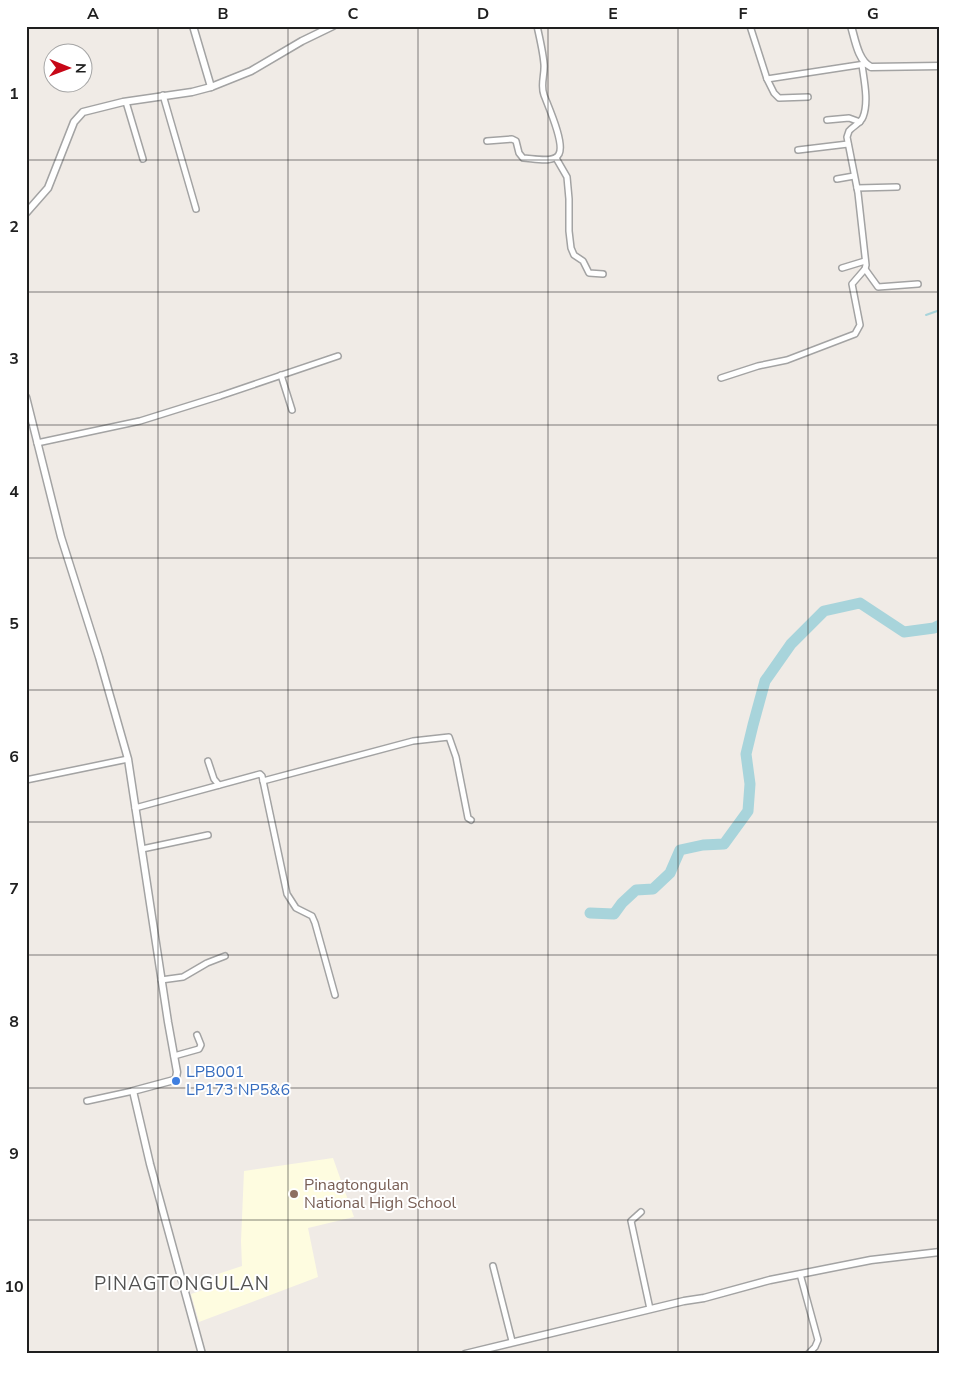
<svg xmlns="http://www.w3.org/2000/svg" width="966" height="1380" font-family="'Nunito Sans',sans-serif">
  <rect width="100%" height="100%" fill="#f0ebe6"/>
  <!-- education -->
  <path fill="#fefce0" d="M333 1158 354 1217 308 1228 318 1277 199 1322 191 1294 212 1287 209 1277 242 1266 241 1241 244 1171Z"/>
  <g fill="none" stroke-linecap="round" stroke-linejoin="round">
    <!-- stream -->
    <path stroke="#a8d4db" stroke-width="2" d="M926 315 940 310"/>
    <!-- river -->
    <path stroke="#a8d4db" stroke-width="11" d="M590 913 614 914 622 903 636 890 653 889 670 873 680 850 703 845 724 844 748 811 750 784 746 754 753 725 765 681 791 644 824 611 860 603 904 632 934 628 940 625"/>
    <defs>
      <g id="minor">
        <path d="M750 26 767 79 865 64"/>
        <path d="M767 79 774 93 779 98 808 97"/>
        <path d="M163 95 196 209"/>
        <path d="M126 102 143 159"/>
        <path d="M827 120 849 118 860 122"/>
        <path d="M487 141 512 139 516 141 519 153 523 158C532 158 554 164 559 154 565 143 548 106 544 95 540 85 545 75 544 64 543 52 540 39 537 26"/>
        <path d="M798 150 848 144"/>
        <path d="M556 158 567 177 569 199V231L571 248 574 255 583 261 589 273 603 274"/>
        <path d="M837 179 854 176"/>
        <path d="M857 188 897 187"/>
        <path d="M842 268 865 261"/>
        <path d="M865 269 878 287 918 284"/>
        <path d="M281 375 292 410"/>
        <path d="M721 378 758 366 787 360 855 334 860 325 852 284 865 269 866 265 858 193 847 137 849 131C853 126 861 123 863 117 869 102 864 80 862 65"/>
        <path d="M37 443 140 421 220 396 338 356"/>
        <path d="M208 761 214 779 219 785"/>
        <path d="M26 780 128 759"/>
        <path d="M263 781 413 741 449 737 456 757 468 818 471 820"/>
        <path d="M135 808 260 774 262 776 287 894 296 908 312 916 315 923 335 995"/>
        <path d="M142 849 208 835"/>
        <path d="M161 980 183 977 207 963 225 956"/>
        <path d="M174 1056 199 1049 201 1045 197 1035"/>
        <path d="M87 1101 133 1091"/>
        <path d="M641 1212 631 1221 650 1309"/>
        <path d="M493 1266 512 1341"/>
        <path d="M800 1274 818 1340 815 1347 808 1354"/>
      </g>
      <g id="tertiary">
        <path d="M193 26 211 87"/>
        <path d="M851 26C855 39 858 61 871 67L940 66"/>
        <path d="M26 213 48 188 74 122 83 112 123 102 192 92 211 87 251 71 302 41 333 26"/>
        <path d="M26 397 61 537 99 657 128 759 168 1022 177 1072 176 1078 174 1080 133 1091 150 1164 202 1354"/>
        <path d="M465 1354 684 1301 704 1298 770 1280 871 1260 940 1252"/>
      </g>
    </defs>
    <!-- minor casing -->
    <use href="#minor" stroke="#a3a3a3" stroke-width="8"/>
    <!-- tertiary casing -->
    <use href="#tertiary" stroke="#a3a3a3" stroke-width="9"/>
    <!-- minor -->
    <use href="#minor" stroke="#fff" stroke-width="5"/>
    <!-- tertiary -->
    <use href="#tertiary" stroke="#fff" stroke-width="6"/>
  </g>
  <!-- grid -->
  <path fill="none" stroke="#1f1f1f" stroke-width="1" stroke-opacity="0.55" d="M158 26V1354M288 26V1354M418 26V1354M548 26V1354M678 26V1354M808 26V1354M26 160H940M26 292H940M26 425H940M26 558H940M26 690H940M26 822H940M26 955H940M26 1088H940M26 1220H940"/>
  <!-- markers -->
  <circle fill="#3f7fe0" stroke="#fff" stroke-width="2" cx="176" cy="1081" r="5"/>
  <circle fill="#8d6e63" stroke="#fff" stroke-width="2" cx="294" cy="1194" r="5"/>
  <g text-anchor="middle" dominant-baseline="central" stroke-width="4" stroke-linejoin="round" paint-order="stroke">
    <!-- shop labels -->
    <g font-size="16" fill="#366cbe" stroke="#fff" text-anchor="start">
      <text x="186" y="1072">LPB001<tspan x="186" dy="18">LP173 NP5&amp;6</tspan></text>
    </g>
    <!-- education labels -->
    <g font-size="16" fill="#785e54" stroke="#fff" text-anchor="start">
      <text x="304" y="1185">Pinagtongulan<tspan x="304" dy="18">National High School</tspan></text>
    </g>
    <!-- quarter labels -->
    <g font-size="19" letter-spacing="1" fill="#525252" stroke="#fff">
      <text x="182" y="1284">PINAGTONGULAN</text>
    </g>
  </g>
  <!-- border -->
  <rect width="966" height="1380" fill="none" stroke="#ffffff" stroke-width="55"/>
  <!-- north arrow -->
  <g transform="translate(68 68) rotate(91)"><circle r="24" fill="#ffffff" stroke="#a5a5a5"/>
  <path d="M0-4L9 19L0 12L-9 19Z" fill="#c70717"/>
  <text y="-8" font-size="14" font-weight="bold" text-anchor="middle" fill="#1f1f1f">N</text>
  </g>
  <rect x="28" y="28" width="910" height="1324" fill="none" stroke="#1f1f1f" stroke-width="2"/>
  <g font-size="16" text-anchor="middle" font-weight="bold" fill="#1f1f1f">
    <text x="93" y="19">A</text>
    <text x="223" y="19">B</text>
    <text x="353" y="19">C</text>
    <text x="483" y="19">D</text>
    <text x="613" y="19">E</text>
    <text x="743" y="19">F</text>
    <text x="873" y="19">G</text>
    <text x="14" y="99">1</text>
    <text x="14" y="232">2</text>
    <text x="14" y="364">3</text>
    <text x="14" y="497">4</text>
    <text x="14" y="629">5</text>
    <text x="14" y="762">6</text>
    <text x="14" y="894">7</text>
    <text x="14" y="1027">8</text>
    <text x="14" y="1159">9</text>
    <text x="14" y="1292">10</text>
  </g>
</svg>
